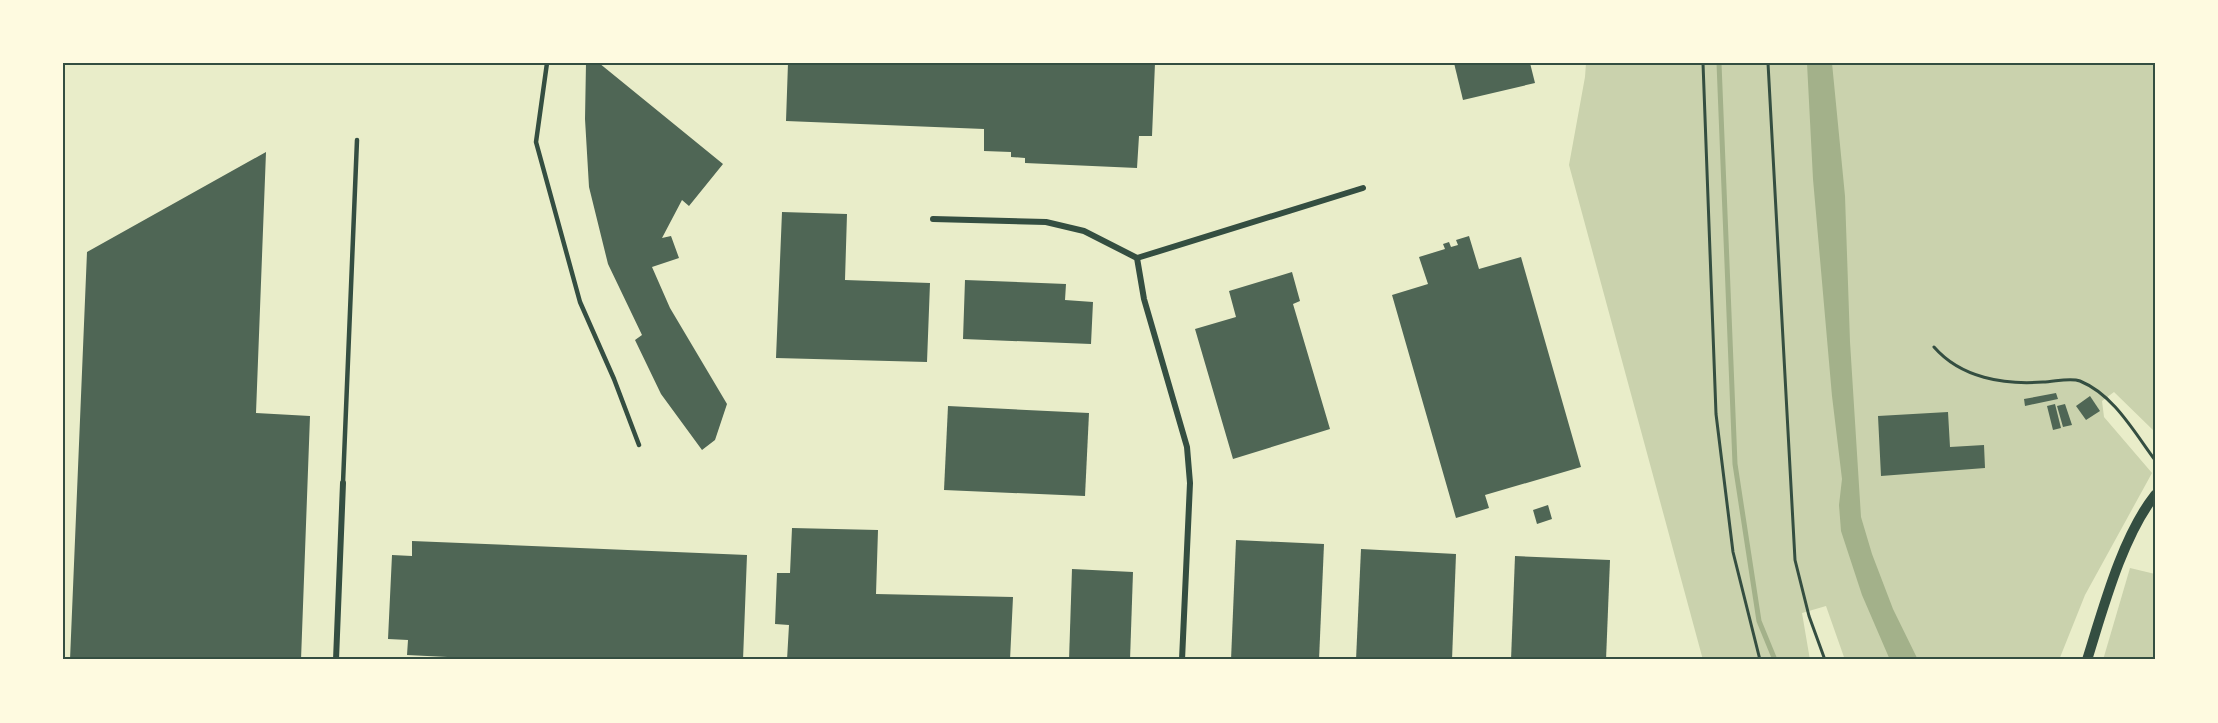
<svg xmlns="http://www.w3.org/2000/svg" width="2218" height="723" font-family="Jost,sans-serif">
  <rect width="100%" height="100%" fill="#e9edc9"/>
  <!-- green -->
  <g fill="#cad2ad">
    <path d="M1586 63H2155V432L2114 392 2102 401 2104 417 2152 473 2085 595 2059 660H1845L1826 606 1802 613 1810 660H1703L1569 165 1585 77Z"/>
    <path d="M2130 568 2155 574V660H2103Z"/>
  </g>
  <!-- water -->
  <path fill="#a3b18a" d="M1807 63H1832L1845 196 1850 342 1861 517 1872 554 1893 609 1918 660H1890L1862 595 1841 531 1839 505 1842 479 1832 396 1813 179Z"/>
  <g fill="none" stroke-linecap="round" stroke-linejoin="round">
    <!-- stream -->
    <path stroke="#a3b18a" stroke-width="5" d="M1719 63 1735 464 1759 621 1775 660"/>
  </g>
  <!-- building -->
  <g fill="#4f6655">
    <path d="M586 63H599L723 164 689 206 682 200 662 238 671 236 679 258 652 267 670 308 727 404 715 440 702 450 661 394 635 340 642 335 608 264 589 187 585 119Z"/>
    <path d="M788 63H1155L1152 136H1139L1137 168 1025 163V158L1011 157V152L984 151V129L786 121Z"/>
    <path d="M1454 63H1530L1535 83 1463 100Z"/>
    <path d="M266 152 256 413 310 416 301 660H70L87 252Z"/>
    <path d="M782 212 847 214 845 280 930 283 927 362 776 358Z"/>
    <path d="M1469 236 1479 269 1521 257 1581 467 1485 495 1489 508 1456 518 1392 295 1428 284 1419 257 1445 249 1443 244 1449 242 1451 247 1458 245 1456 240Z"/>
    <path d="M1292 272 1300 301 1293 304 1330 429 1233 459 1195 329 1236 317 1229 291Z"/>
    <path d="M965 280 1066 284 1065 300 1093 302 1091 344 963 339Z"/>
    <path d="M2056 393 2058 399 2025 406 2024 399Z"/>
    <path d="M2090 396 2100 411 2086 420 2076 406Z"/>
    <path d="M2055 404 2061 428 2053 430 2047 406Z"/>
    <path d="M2065 404 2072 425 2063 427 2057 406Z"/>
    <path d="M948 406 1089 413 1085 496 944 490Z"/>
    <path d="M1948 412 1950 447 1984 445 1985 468 1881 476 1878 416Z"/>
    <path d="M1548 505 1552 519 1537 524 1533 510Z"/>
    <path d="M792 528 878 530 876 594 1013 597 1010 660H787L789 625 775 624 777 573H790Z"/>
    <path d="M1236 540 1324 544 1319 660H1231Z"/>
    <path d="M412 541 747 555 743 660H508L407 655 408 640 388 639 392 555 412 556Z"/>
    <path d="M1361 549 1456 554 1452 660H1356Z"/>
    <path d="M1515 556 1610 560 1606 660H1511Z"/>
    <path d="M1072 569 1133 572 1130 660H1069Z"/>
  </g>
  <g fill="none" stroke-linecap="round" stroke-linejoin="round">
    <!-- path -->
    <g stroke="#344e41" stroke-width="3">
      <path d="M1703 63 1716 414 1733 552 1760 660"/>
      <path d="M1768 63 1795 560 1809 616 1825 660"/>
      <path d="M1934 347C1961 378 2004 385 2043 382 2054 382 2070 377 2080 381 2114 395 2134 432 2155 460"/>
    </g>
    <!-- service -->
    <g stroke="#344e41" stroke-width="4.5">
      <path d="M547 63 536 142 580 302 614 379 639 445"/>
      <path d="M343 483 357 140"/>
    </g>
    <!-- minor -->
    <g stroke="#344e41" stroke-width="6">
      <path d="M933 219 1046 222 1084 231 1137 258 1144 299 1187 447 1190 483 1182 660"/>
      <path d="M1137 258 1363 188"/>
      <path d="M336 660 343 483"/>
    </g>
    <!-- tertiary -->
    <path stroke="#344e41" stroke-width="10" d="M2087 660C2103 609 2122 537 2155 495"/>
  </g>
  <!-- border -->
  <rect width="2218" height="723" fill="none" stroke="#fefae0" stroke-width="129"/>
  <rect x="64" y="64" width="2090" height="594" fill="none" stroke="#344e41" stroke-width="2"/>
</svg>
